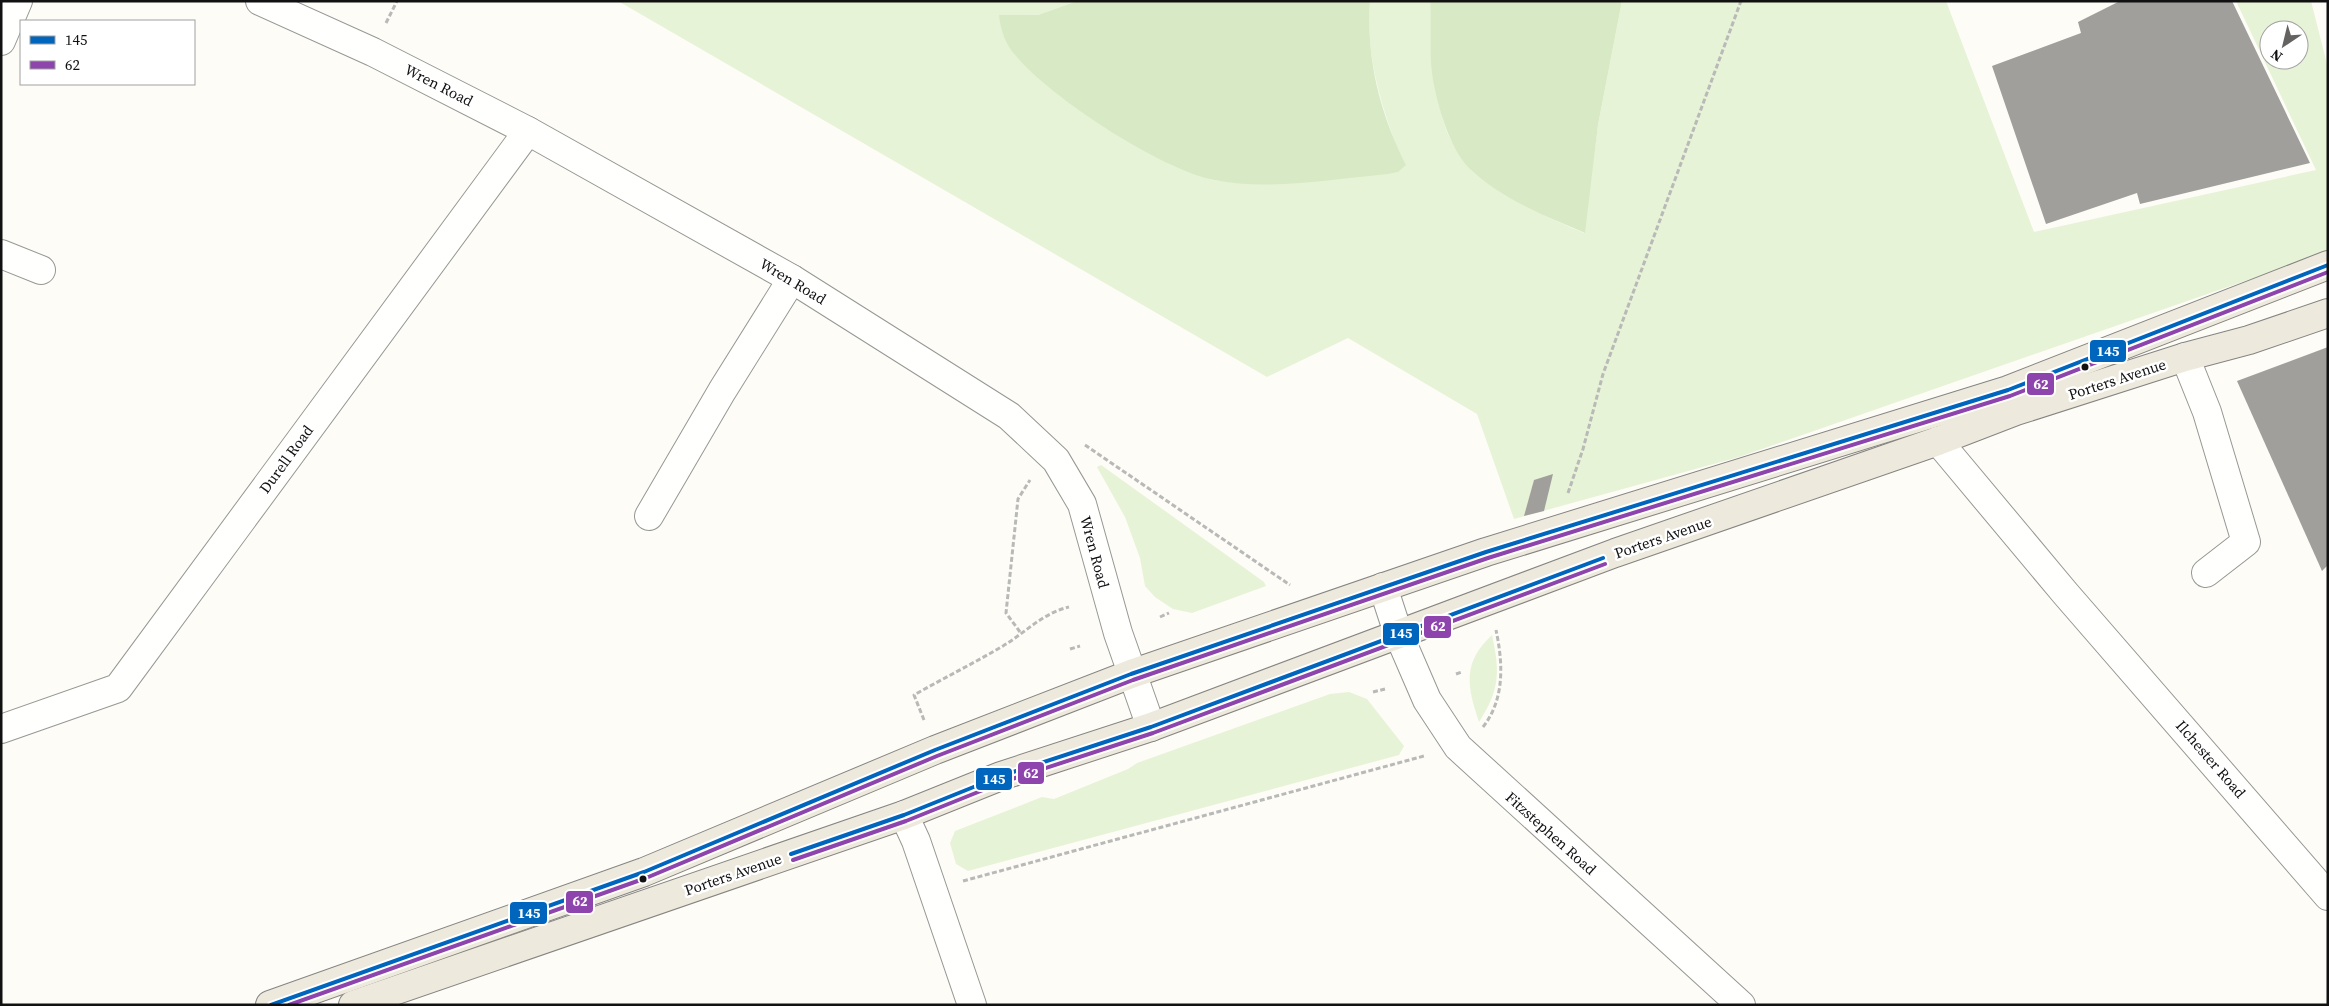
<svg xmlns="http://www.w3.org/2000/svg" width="2329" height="1006" font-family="'Source Serif 4',serif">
  <rect width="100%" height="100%" fill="#fdfcf7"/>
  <!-- green -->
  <g fill="#e7f3d7" fill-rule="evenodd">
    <path d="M618 1H1077L1038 15H999L1105 128 1180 168 1213 180 1250 184 1284 183 1395 142C1378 95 1366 52 1370 1H1430C1434 38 1434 76 1441 112 1455 181 1527 208 1584 233L1598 125 1622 1H1946L2034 232 2316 170 2236 1H2311L2328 68V252L1739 457 1514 519 1477 414 1348 338 1267 377ZM2269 30H2299V60H2269Z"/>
    <path d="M1101 465 1264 582 1266 586 1192 613 1173 609 1155 597 1145 586 1140 558 1125 517 1097 467Z"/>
    <path d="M1492 635C1500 672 1500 689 1479 722 1467 686 1462 663 1492 635Z"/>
    <path d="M1349 692 1367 699 1404 746 1399 755 968 871 956 864 950 843 955 831 1042 797 1054 799 1128 769 1137 763 1330 694Z"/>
  </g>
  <!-- forest -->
  <g fill="#d8eac5">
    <path d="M1077 1H1370C1366 58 1380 114 1406 165L1398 172 1388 174C1334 179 1267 191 1214 180 1160 169 1051 98 1016 56 1006 46 1000 29 999 15H1038Z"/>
    <path d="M1430 1H1622L1598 125 1585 233C1545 216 1501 199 1469 168 1449 148 1436 102 1432 73 1429 50 1432 25 1430 1Z"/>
  </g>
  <!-- building -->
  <g fill="#a19f9c">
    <path d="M2120 1H2232L2310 163 2140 204 2137 193 2046 224 1992 66 2081 33 2078 22Z"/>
    <path d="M2328 347V565L2322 571 2237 381Z"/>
    <path d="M1553 474 1544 511 1524 516 1534 480Z"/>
  </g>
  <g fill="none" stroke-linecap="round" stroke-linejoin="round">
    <defs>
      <g id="minor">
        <path d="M260 1 373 52 528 131 792 279 1009 416 1056 460 1082 504 1118 633 1151 727"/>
        <path d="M1 41 18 1"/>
        <path d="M1 254 41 270"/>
        <path d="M2185 357 2207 412 2246 542 2206 573"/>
        <path d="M1938 441 2065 593 2328 896"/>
        <path d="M649 516 722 391 792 279"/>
        <path d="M1383 587 1398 633 1427 700 1458 747 1741 1005"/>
        <path d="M1 729 118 688 528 131"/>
        <path d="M904 815 916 841 972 1005"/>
      </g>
      <g id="major">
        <path d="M270 1005 644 872 935 750 1131 674 1486 552 2008 390 2328 265"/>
        <path d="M353 1005 904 815 1001 776 1151 727 1615 553 1938 441 2016 411 2185 357 2249 340 2328 313"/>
      </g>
    </defs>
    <!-- minor casing -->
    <use href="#minor" stroke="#979795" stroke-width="30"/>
    <!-- major casing -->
    <use href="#major" stroke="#858482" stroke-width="30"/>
    <!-- path -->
    <g stroke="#b9b9b8" stroke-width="3" stroke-dasharray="5 2.5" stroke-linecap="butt">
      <path d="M386 23 397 1"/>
      <path d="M1085 445 1290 585"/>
      <path d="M1568 493 1583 449 1603 374 1741 1"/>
      <path d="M1160 617 1169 613"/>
      <path d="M1020 632 1006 613 1018 499 1030 480"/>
      <path d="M1070 649 1080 646"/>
      <path d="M1456 674 1462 672"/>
      <path d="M1373 692 1385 689"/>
      <path d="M924 720 914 695C944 678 974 663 1003 646 1026 632 1043 613 1069 607"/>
      <path d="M1483 727C1505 699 1503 663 1496 630"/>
      <path d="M963 881 1424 756"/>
    </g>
    <!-- minor -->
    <use href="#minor" stroke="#fffffe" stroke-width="28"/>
    <!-- major -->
    <use href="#major" stroke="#ede9dc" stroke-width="28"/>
    <defs>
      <g id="bus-1">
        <path d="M791 854 904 815 1001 776 1151 727 1603 558"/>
        <path d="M271 1005 644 872 935 750 1131 674 1486 552 2008 390 2328 265"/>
      </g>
      <g id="bus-2">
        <path d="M793 860 906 821 1003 782 1153 733 1605 564"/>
        <path d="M289 1005 646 878 937 756 1133 680 1488 558 2010 396 2328 272"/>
      </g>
    </defs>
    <!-- bus-1 casing -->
    <use href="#bus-1" stroke="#fff" stroke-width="8"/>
    <!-- bus-2 casing -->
    <use href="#bus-2" stroke="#fff" stroke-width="8"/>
    <!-- bus-1 -->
    <use href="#bus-1" stroke="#0065bd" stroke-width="4"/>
    <!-- bus-2 -->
    <use href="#bus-2" stroke="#8e44ad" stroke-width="4"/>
  </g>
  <!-- markers -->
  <g fill="#111" stroke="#fff" stroke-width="2">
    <circle cx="2085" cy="367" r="4.5"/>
    <circle cx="643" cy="879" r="4.5"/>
  </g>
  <g text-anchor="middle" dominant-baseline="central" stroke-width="5" stroke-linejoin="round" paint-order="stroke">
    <!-- street labels -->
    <g font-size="15" fill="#111" stroke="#fff">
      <text transform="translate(439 85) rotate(27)">Wren Road</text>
      <text transform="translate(793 281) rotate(31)">Wren Road</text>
      <text transform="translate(2117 379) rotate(-18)">Porters Avenue</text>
      <text transform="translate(286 459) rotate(-54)">Durell Road</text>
      <text transform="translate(1663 537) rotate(-19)">Porters Avenue</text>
      <text transform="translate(1095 552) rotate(75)">Wren Road</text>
      <text transform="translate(2211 759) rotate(49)">Ilchester Road</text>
      <text transform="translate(1551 833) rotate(42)">Fitzstephen Road</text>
      <text transform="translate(733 874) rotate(-19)">Porters Avenue</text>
    </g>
  </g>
  <g stroke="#fff" stroke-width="2">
    <rect x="2089" y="339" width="38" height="24" rx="5" fill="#0065bd"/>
    <rect x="2026" y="372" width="29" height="24" rx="5" fill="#8e44ad"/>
    <rect x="1423" y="615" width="29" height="24" rx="5" fill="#8e44ad"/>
    <rect x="1382" y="622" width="38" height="24" rx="5" fill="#0065bd"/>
    <rect x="1017" y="761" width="28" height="24" rx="5" fill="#8e44ad"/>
    <rect x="975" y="767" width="38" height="24" rx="5" fill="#0065bd"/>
    <rect x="565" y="890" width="29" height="24" rx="5" fill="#8e44ad"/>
    <rect x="509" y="901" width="39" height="24" rx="5" fill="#0065bd"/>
  </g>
  <g font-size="14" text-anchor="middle" font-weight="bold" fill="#fff">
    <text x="2108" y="356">145</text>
    <text x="2041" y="389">62</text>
    <text x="1438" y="631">62</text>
    <text x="1401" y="638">145</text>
    <text x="1031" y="778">62</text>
    <text x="994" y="784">145</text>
    <text x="580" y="906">62</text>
    <text x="529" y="918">145</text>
  </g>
  <!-- border -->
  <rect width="2329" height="1006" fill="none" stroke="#111111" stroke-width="5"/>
  <!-- legend -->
  <rect x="20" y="20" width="175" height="65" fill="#ffffff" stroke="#a0a0a0"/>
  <rect x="30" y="36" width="25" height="8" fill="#0065bd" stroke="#a0a0a0"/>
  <text x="65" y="45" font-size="15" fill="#111111">145</text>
  <rect x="30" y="61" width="25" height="8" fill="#8e44ad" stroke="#a0a0a0"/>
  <text x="65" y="70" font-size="15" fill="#111111">62</text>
  <!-- north arrow -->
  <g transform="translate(2284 45) rotate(215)"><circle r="24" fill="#ffffff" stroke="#a0a0a0"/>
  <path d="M0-4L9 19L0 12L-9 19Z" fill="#646362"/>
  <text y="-8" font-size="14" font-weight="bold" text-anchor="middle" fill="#111111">N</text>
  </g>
</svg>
